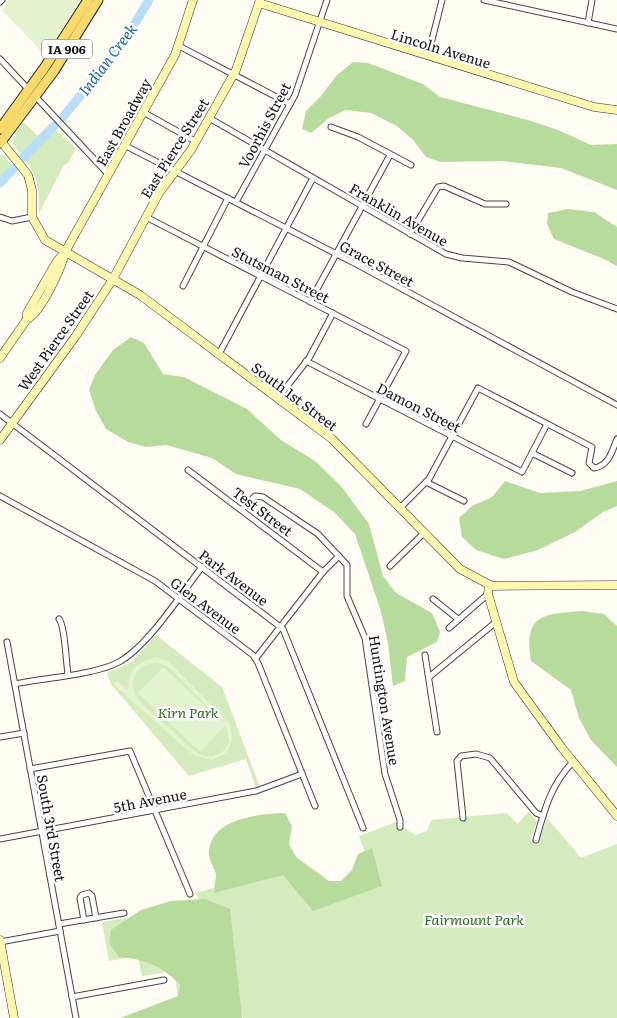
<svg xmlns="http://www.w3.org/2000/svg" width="617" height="1018" font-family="Literata,serif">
  <rect width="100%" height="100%" fill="#fffdf4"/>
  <!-- green -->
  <g fill="#d4ebbd">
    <path d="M23 122 39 137 51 126 76 148 68 163 64 165 39 213C40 176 34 169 11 142Z"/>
    <path d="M2 154 16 169 0 184V156Z"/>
    <path d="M156 635 222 687 261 790 257 791 246 759 189 776 111 684 107 673 132 662Z"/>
    <path d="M528 812 537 821 531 838 538 844 547 818 581 858 617 844V1018H243L233 992 179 1003 174 971 142 976 138 956 109 961 102 922 194 907 200 904 196 893 286 866 315 904 375 880 359 836 396 822 415 835 427 831 431 820 506 813 518 824Z"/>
  </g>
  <!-- forest -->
  <g fill="#b7db9c">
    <path d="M353 62 368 63 423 84 440 97 528 120 558 130 591 145 617 144V190L561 168 501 161 440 162 426 157 413 140 397 126 371 113 346 110 329 118 311 133 302 129 306 111 321 96 336 76Z"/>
    <path d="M568 209 594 212 617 227V266L604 259 554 239 547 224 548 213Z"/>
    <path d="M131 337 144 343 163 374 184 377 247 409 281 440 315 461 341 486 369 524 383 576 396 593 432 613 440 632 437 642 407 657 405 681 393 686 388 643 381 612 355 534 334 512 300 489 236 474 212 458 166 445 146 447 128 442 106 429 96 411 89 390 95 375 113 350Z"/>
    <path d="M505 481 540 493 580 491 617 481V506L603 512 575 532 538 550 504 559 476 550 462 537 459 518 472 506 492 497Z"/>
    <path d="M582 611 604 614 617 626V767L591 740 579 718 571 690 531 661C523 614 543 614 582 611Z"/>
    <path d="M285 813 292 826 289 844 296 857 329 881H341L352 870 358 854 372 848 382 886 313 911 283 875 214 893C214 887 216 880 216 874 214 867 208 859 209 852 211 818 259 814 285 813Z"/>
    <path d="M205 899 230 909 242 1018H120L178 996 180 985C164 966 143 959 119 957L110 944 111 930 141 910 171 901Z"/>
  </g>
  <!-- pitch -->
  <g fill="#e5f2cf" fill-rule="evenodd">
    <path d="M9 0H80L46 56 2 10Z"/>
    <path d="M157 657 169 662 230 724 232 740 226 753 212 760 193 755 113 684 117 681 128 690C127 671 139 660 157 657ZM159 663 170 668 225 725 163 667 138 693 200 752 226 725 229 742C225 752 216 758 205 756 193 753 181 738 172 730 158 717 122 696 136 674 141 665 150 663 159 663Z"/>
  </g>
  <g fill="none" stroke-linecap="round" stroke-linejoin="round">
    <!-- river -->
    <g stroke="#b9def7" stroke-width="9">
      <path d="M63 117 125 40 149 0"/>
      <path d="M23 158 54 126"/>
      <path d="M0 183 14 168"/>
    </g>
    <defs>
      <g id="street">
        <path d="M484 0 617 29"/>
        <path d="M0 2 2 0"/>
        <path d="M588 23 592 0"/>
        <path d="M179 46 290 104"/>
        <path d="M428 56 442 0"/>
        <path d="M0 59 29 90"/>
        <path d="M35 96 108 174"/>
        <path d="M143 112 195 141"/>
        <path d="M209 118 446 254 462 258 509 262 572 292 617 309"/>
        <path d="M331 127 358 137 411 165"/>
        <path d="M124 145 358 265 617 405"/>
        <path d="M236 202 295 95 327 0"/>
        <path d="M0 217 12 221 32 217"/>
        <path d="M146 217 406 351 366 424"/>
        <path d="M410 234 438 187 444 186 485 204H506"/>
        <path d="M183 286 228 198"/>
        <path d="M310 302 390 155"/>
        <path d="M219 354 313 178"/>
        <path d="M306 361 522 472 547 424"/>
        <path d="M278 398 309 358 333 313"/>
        <path d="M0 414 283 629 363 828"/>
        <path d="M532 453 572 473"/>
        <path d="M188 470 323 572"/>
        <path d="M426 482 464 501"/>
        <path d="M0 496 155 581 253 655 258 663 315 806"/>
        <path d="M400 508 429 479 478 388 592 447 589 463 594 468C609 466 612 451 617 439"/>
        <path d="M242 509 255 496 263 497 318 534 347 565V596L365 638 385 774 400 820V827"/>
        <path d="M390 566 424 533"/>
        <path d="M433 599 458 619"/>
        <path d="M59 619C65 626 66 662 68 674"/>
        <path d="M449 628 488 594"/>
        <path d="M7 642 76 1018"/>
        <path d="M425 655 437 732"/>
        <path d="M256 658 323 572 339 556"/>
        <path d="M429 677 496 622"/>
        <path d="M15 684C43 678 95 675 119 662 148 646 181 594 202 567"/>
        <path d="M0 737 24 733"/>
        <path d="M30 769 130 751 190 894"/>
        <path d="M463 818 457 761 461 756 476 754 490 758 536 813 543 816"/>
        <path d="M0 839 256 791 302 774"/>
        <path d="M536 840C544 811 551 784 573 762"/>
        <path d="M84 920 80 898 82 895 89 893 92 896 96 918"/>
        <path d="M59 924 124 913"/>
        <path d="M0 942 60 931"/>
        <path d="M72 997 164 980"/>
      </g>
      <g id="secondary">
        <path d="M259 3 594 107 617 110"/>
        <path d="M0 140 28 175 32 190V217L45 240 140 295 332 439 460 569 492 586 617 585"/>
        <path d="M27 319V313L57 261 65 252 175 55 193 0"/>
        <path d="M0 358 27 319C41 313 62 267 65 252"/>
        <path d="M0 440 75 337 113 279 159 193 191 150 236 70 260 0"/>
        <path d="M489 585 488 594 514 682 562 748 617 816"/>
        <path d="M0 940 14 1018"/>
      </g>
      <g id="primary">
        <path d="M0 129 45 67 88 0"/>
        <path d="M0 143 54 71 98 0"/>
      </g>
    </defs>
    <!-- street casing -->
    <use href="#street" stroke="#444" stroke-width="7"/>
    <!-- secondary casing -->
    <use href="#secondary" stroke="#333" stroke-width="9"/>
    <!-- primary casing -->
    <use href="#primary" stroke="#222" stroke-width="11"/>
    <!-- street -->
    <use href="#street" stroke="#fff" stroke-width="5"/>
    <!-- secondary -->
    <use href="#secondary" stroke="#fff7b0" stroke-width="8"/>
    <!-- primary -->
    <use href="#primary" stroke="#f8d96b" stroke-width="9"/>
  </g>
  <g text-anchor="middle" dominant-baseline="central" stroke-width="5" stroke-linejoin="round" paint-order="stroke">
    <!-- shield labels -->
    <rect fill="#fff" stroke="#585858" stroke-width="1" x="42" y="39.5" width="50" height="19" rx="4"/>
    <g font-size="12" font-weight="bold" fill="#111">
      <text x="67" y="49">IA 906</text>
    </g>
    <!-- street labels -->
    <g font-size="14" fill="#111" stroke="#fff">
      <text transform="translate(441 48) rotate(17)">Lincoln Avenue</text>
      <text transform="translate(123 122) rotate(-61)">East Broadway</text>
      <text transform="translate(264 125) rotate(-62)">Voorhis Street</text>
      <text transform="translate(174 148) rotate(-58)">East Pierce Street</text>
      <text transform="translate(399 214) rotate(30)">Franklin Avenue</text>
      <text transform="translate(377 263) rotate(28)">Grace Street</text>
      <text transform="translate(281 274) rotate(27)">Stutsman Street</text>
      <text transform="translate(55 340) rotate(-55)">West Pierce Street</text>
      <text transform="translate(295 396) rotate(37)">South 1st Street</text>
      <text transform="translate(419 407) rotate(27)">Damon Street</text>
      <text transform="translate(263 511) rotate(37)">Test Street</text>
      <text transform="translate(234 577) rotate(37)">Park Avenue</text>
      <text transform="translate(206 605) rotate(37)">Glen Avenue</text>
      <text transform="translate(385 700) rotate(81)">Huntington Avenue</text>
      <text transform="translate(150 800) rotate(-11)">5th Avenue</text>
      <text transform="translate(52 828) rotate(80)">South 3rd Street</text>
    </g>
    <!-- park labels -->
    <g font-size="14" font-style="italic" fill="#2d6a1f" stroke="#fff">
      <text x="188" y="712">Kirn Park</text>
      <text x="474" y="919">Fairmount Park</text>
    </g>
    <!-- water labels -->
    <g font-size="15" font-style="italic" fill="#1864a5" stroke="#fff">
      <text transform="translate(107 59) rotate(-53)">Indian Creek</text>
    </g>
  </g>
</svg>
